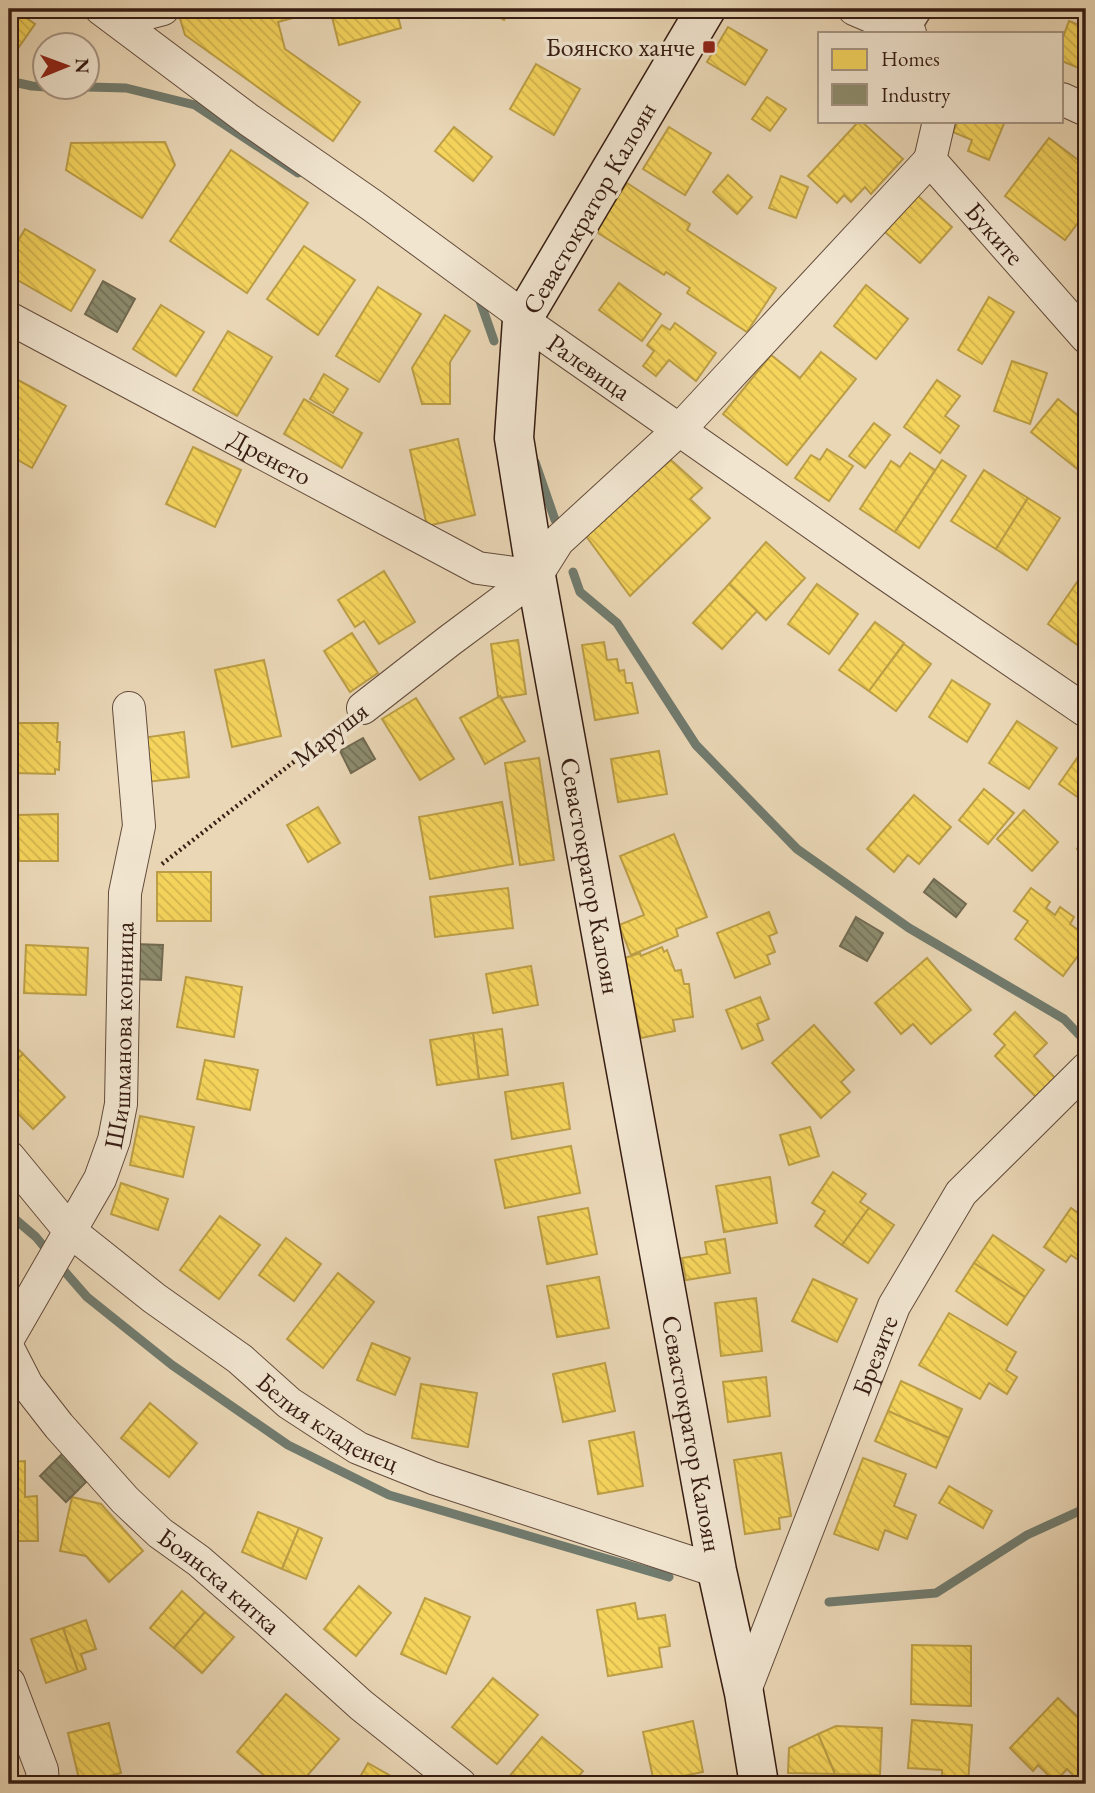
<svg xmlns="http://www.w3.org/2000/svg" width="1095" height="1793" font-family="'EB Garamond',serif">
  <defs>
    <pattern id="green-dots" width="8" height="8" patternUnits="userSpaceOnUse" patternTransform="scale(1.75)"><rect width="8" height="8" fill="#b3bf91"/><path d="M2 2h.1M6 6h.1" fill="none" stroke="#929a75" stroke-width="1.8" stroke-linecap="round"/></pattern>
    <pattern id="homes-back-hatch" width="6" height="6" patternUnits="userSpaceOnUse" patternTransform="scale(1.75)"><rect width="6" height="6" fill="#f6d55c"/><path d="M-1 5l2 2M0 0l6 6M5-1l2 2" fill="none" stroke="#d4b64f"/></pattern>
    <pattern id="industry-back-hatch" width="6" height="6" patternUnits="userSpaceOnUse" patternTransform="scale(1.75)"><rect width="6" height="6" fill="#8c8c6e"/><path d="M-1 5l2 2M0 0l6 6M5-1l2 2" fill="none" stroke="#737259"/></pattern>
  </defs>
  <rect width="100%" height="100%" fill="#ead7b6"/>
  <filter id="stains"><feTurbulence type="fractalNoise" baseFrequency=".00286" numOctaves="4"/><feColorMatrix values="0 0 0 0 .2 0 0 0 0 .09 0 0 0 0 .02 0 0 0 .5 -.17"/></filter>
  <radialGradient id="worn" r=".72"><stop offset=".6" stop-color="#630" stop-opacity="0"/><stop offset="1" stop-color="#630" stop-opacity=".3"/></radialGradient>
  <!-- green -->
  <path fill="url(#green-dots)" stroke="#746e52" stroke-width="2" d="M946 9H1086V13L992 17Z"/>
  <!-- homes -->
  <g fill="url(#homes-back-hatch)" stroke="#bc9e46" stroke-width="2">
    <path d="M9 9H13L35 24 10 60 9 59Z"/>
    <path d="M192 9H291L293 18 278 22 285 49 360 102 333 141 185 35 178 12Z"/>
    <path d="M330 9H396L401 28 339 45Z"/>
    <path d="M486 9H511L504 20Z"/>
    <path d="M1069 21 1086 28V71L1062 61V40Z"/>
    <path d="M728 27 767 50 745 85 707 62Z"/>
    <path d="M536 64 580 89 554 135 510 109Z"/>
    <path d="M767 97 786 109 770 131 752 119Z"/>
    <path d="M859 121H861L903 159 871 194 865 187 851 202 844 195 837 203 808 176Z"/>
    <path d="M958 121H1005L989 160 968 151 972 140 953 132Z"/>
    <path d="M454 127 492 157 473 181 435 151Z"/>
    <path d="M669 127 711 153 685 195 643 169Z"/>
    <path d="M1049 138 1086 166V212L1065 240 1005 196Z"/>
    <path d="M165 142 175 165 142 218 66 170 71 143Z"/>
    <path d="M231 150 308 203 247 293 170 241Z"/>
    <path d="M728 175 752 197 737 214 713 192Z"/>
    <path d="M781 176 808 187 796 218 769 208Z"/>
    <path d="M627 183 690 224 687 230 776 288 747 332 687 293 690 288 666 272 664 275 595 231Z"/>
    <path d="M918 196 952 227 920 263 885 232Z"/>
    <path d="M25 229 95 270 71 311 9 275V256Z"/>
    <path d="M304 246 355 280 318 335 267 299Z"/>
    <path d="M619 283 661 314 642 341 599 310Z"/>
    <path d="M866 285 908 319 876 359 834 326Z"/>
    <path d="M378 287 421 314 379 382 336 356Z"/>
    <path d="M989 297 1014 312 982 364 958 350Z"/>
    <path d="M161 305 204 332 176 376 133 349Z"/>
    <path d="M445 315 470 331 450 362V404H422L412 368Z"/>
    <path d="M675 323 716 353 696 381 669 360 656 376 643 366 654 351 647 345 662 325 670 330Z"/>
    <path d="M228 331 272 357 237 416 193 390Z"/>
    <path d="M821 352 856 379 787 465 723 414 771 355 800 378Z"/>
    <path d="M1012 361 1047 373 1030 424 994 411Z"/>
    <path d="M324 374 348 389 333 413 310 399Z"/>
    <path d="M18 380 66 406 32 468 9 455V397Z"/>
    <path d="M937 380 960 396 945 416 959 426 940 453 904 427Z"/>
    <path d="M304 399 362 433 342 468 284 434Z"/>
    <path d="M1058 399 1086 422V476L1031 432Z"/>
    <path d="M874 423 890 435 865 468 849 456Z"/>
    <path d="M458 439 475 515 427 526 410 450Z"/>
    <path d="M193 447 241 470 215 527 166 504Z"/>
    <path d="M827 449 853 466 829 501 795 478 811 455 820 460Z"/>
    <path d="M910 453 935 470 895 532 860 509 891 461 900 467Z"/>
    <path d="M671 460 702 488 690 499 710 518 630 596 583 532Z"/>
    <path d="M942 460 966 476 919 548 895 532Z"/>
    <path d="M984 470 1028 498 996 549 951 521Z"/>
    <path d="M1028 498 1060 518 1027 570 996 549Z"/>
    <path d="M766 542 805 578 766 620 729 584Z"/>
    <path d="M384 571 415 622 379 644 364 621 355 627 338 600Z"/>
    <path d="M1082 575 1086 578V651L1048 624Z"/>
    <path d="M729 584 757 611 722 649 693 623Z"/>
    <path d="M817 584 858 614 829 654 788 624Z"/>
    <path d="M875 622 904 643 869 691 839 670Z"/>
    <path d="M352 633 378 673 350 692 324 651Z"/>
    <path d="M518 640 526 694 501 698 500 696H498L491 644Z"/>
    <path d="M604 642 607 660 617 659 619 671 624 670 626 683H632L638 713 595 720 582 645Z"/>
    <path d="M904 644 931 664 896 711 869 691Z"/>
    <path d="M264 660 281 736 232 747 215 670Z"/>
    <path d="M952 680 990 704 967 742 929 717Z"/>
    <path d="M500 696 525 741 485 764 460 718Z"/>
    <path d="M416 698 454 759 420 780 382 719Z"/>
    <path d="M1017 721 1057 748 1029 789 989 763Z"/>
    <path d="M9 723H58L57 742H60L59 770 55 769V774L14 773V764H9Z"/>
    <path d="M184 732 189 777 147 782 142 738Z"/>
    <path d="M1084 748 1086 749V803L1059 784Z"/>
    <path d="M659 751 667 794 618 802 611 759Z"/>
    <path d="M539 758 554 860 520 865 505 763Z"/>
    <path d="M984 789 1014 813 988 844 959 820Z"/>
    <path d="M914 795 951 827 919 864 908 855 894 872 867 849Z"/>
    <path d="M502 802 513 864 430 879 419 817Z"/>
    <path d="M318 807 340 843 308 862 287 825Z"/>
    <path d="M1024 810 1058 842 1032 871 997 839Z"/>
    <path d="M58 814V861H19L18 815Z"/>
    <path d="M674 834 707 917 676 929 678 936 631 955 619 925 644 915 620 856Z"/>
    <path d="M1086 834V855L1077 849Z"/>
    <rect x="157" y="872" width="54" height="49"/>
    <path d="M508 888 513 928 435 937 430 897Z"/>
    <path d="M1031 888 1050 902 1046 908 1055 915 1060 907 1074 917 1070 924 1086 936V945L1063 976 1015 939 1028 921 1014 911Z"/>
    <path d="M769 912 777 933 769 936 775 952 767 955 770 964 735 978 717 933Z"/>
    <path d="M26 945 88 948 86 995 24 993Z"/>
    <path d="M662 947 664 952 667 950 675 971 681 970 684 984H689L693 1017 673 1020 675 1031 641 1038 625 958 640 953 641 956Z"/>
    <path d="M927 958 971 1010 931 1044 913 1024 901 1034 875 1003Z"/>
    <path d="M531 966 538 1005 493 1013 486 974Z"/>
    <path d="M186 977 242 987 234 1037 177 1027Z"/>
    <path d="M760 997 769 1019 757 1024 763 1040 742 1049 726 1010Z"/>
    <path d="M1015 1012 1047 1043 1034 1056 1055 1078 1036 1097 995 1056 1005 1045 994 1034Z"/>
    <path d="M814 1025 854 1070 841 1082 850 1092 821 1118 772 1063Z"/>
    <path d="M502 1029 508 1075 479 1079 473 1033Z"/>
    <path d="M473 1033 479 1079 437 1085 430 1040Z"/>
    <path d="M9 1040 23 1054 9 1068Z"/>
    <path d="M23 1054 65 1097 33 1129 9 1104V1068Z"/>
    <path d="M205 1060 258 1070 250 1110 197 1099Z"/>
    <path d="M563 1083 570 1129 512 1139 505 1092Z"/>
    <path d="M140 1116 194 1127 183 1177 130 1165Z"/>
    <path d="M810 1127 819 1156 789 1165 780 1135Z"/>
    <path d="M571 1146 580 1193 505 1208 495 1160Z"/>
    <path d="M833 1172 866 1194 860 1202 869 1208 842 1245 815 1226 825 1211 812 1203Z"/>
    <path d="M770 1177 777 1223 724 1232 716 1186Z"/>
    <path d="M121 1183 168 1199 158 1230 111 1214Z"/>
    <path d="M588 1208 597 1254 547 1264 538 1217Z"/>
    <path d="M869 1208 894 1225 868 1263 842 1245Z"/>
    <path d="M1071 1208 1086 1218V1265L1071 1255 1066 1262 1044 1247Z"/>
    <path d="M220 1216 260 1245 219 1299 180 1270Z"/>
    <path d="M993 1235 1044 1270 1025 1297 974 1263Z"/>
    <path d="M286 1238 321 1264 294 1301 259 1275Z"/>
    <path d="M725 1239 730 1273 686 1280 682 1258 707 1254 705 1242Z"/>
    <path d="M974 1263 1025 1297 1007 1325 956 1291Z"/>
    <path d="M338 1273 374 1302 323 1368 287 1339Z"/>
    <path d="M599 1277 609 1328 557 1337 547 1286Z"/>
    <path d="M813 1279 857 1299 837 1342 792 1321Z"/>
    <path d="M756 1298 762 1351 721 1356 715 1303Z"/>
    <path d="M949 1313 1016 1352 1006 1370 1017 1377 1007 1394 989 1383 980 1399 919 1365Z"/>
    <path d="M372 1343 410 1358 395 1395 357 1380Z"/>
    <path d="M605 1363 615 1411 563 1422 553 1374Z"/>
    <path d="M766 1377 770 1416 728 1422 723 1382Z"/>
    <path d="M901 1381 962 1409 949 1438 888 1411Z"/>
    <path d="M421 1384 477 1393 468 1447 412 1438Z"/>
    <path d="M150 1403 197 1443 169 1477 121 1438Z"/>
    <path d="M888 1411 949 1438 936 1468 875 1441Z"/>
    <path d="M634 1432 643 1486 598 1494 589 1441Z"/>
    <path d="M781 1453 791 1516 779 1518 780 1529 745 1534 734 1460Z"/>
    <path d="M863 1458 906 1474 894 1506 916 1515 907 1539 885 1530 878 1550 834 1534Z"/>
    <path d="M25 1461V1497L37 1496 38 1541H9V1462Z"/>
    <path d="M949 1486 992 1511 983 1528 939 1503Z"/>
    <path d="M72 1497 101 1504 143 1551 109 1582 86 1556 60 1551Z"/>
    <path d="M258 1512 299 1528 282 1569 242 1552Z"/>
    <path d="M299 1528 322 1538 306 1579 282 1569Z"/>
    <path d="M359 1586 391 1613 356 1656 324 1629Z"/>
    <path d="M182 1591 205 1612 174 1648 150 1628Z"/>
    <path d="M425 1598 470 1617 446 1674 401 1654Z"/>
    <path d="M635 1603 638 1619 665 1615 670 1646 659 1648 662 1667 608 1676 597 1610Z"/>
    <path d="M205 1612 234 1637 202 1673 174 1648Z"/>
    <path d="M86 1620 96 1649 81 1654 86 1669 78 1672 63 1628Z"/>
    <path d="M63 1628 78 1672 46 1683 31 1639Z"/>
    <path d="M912 1645 971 1646V1706L911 1704Z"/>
    <path d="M493 1678 538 1715 497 1764 452 1727Z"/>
    <path d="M286 1694 339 1739 300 1784H274L237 1752Z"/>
    <path d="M1058 1698 1086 1725V1775L1080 1782 1067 1769 1055 1782 1038 1765 1033 1771 1010 1748Z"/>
    <path d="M912 1720 972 1725 968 1784 942 1783V1770L908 1768Z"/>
    <path d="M693 1721 703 1772 654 1782 643 1732Z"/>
    <path d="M109 1723 121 1773 80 1783 68 1733Z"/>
    <path d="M836 1726 882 1728 880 1775 835 1774 818 1734Z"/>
    <path d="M818 1734 835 1774 788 1773 789 1748Z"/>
    <path d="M542 1737 583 1771 572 1784H503Z"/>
    <path d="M368 1763 405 1784H356Z"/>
  </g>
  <!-- industry -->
  <g fill="url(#industry-back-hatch)" stroke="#726a52" stroke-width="2">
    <path d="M103 281 135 299 117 332 85 314Z"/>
    <path d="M363 738 375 759 351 773 340 751Z"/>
    <path d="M934 879 966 904 956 917 924 892Z"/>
    <path d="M856 917 883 933 867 961 840 946Z"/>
    <path d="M134 944 163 945 161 980 133 979Z"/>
    <path d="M65 1451 90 1478 66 1502 40 1476Z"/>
  </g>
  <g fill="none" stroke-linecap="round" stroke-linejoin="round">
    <!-- stream -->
    <g stroke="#717b6e" stroke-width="9">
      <path d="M9 81 32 86 46 87"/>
      <path d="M88 87 126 88 195 105 298 173"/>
      <path d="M476 296 479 298 494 341"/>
      <path d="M535 462 555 520"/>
      <path d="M573 572 580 592 617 623 696 745 797 849 909 928 1064 1019 1086 1042"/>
      <path d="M9 1214 36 1237 50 1254"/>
      <path d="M59 1265 87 1297 172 1365 288 1445 389 1495 669 1577"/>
      <path d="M829 1602 936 1593 1027 1535 1086 1508"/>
    </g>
    <defs>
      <path id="pedestrian" d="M906 31 920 9"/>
      <g id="minor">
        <path id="s1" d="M101 9 249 120 373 206 515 310 522 320 881 571 1086 711"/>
        <path d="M854 9 910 33"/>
        <path d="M118 21 163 9"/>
        <path d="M1062 99 1086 110"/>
        <path id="s2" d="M939 121 930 160 1086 337"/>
        <path id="s3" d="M9 318 478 568 536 576"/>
        <path d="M363 708 449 641 536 576 558 541 680 429 930 160"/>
        <path id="s4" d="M9 1157 70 1231 154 1298 240 1359 289 1403 358 1448 433 1478 717 1571"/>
        <path id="s5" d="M9 1337 100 1179 114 1140 121 1104 125 893 139 826 129 708"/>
        <path id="s6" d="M9 1350 27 1385 59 1426 125 1500 160 1533 199 1561 268 1621 361 1705 460 1784"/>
        <path d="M9 1683 42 1770 43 1784"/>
        <path id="s7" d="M744 1693 894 1306 961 1193 1086 1069"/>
      </g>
      <g id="secondary">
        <path id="s8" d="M706 9 522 320 514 438 536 576 717 1571 744 1693 759 1784"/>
      </g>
    </defs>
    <!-- pedestrian casing -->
    <use href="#pedestrian" stroke="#634b3b" stroke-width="27"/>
    <!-- minor casing -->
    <use href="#minor" stroke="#634b3b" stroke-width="34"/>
    <!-- secondary casing -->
    <use href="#secondary" stroke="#361c12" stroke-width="41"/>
    <!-- path -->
    <path stroke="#361c12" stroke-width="4.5" stroke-dasharray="2 3.5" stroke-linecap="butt" d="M162 864 340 726"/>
    <!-- pedestrian -->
    <use href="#pedestrian" stroke="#f1e5d0" stroke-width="24"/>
    <!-- minor -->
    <use href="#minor" stroke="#f1e5d0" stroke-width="32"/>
    <!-- secondary -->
    <use href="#secondary" stroke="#f1e5d0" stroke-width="38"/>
  </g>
  <!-- markers -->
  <rect fill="#8f2418" stroke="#f1e5d0" stroke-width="2.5" x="702" y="40" width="14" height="14" rx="3.5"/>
  <g text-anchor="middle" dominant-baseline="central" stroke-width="7" stroke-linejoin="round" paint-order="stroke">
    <!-- poi labels -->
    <g font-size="26" fill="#361c12" stroke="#f1e5d0" text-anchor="end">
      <text x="695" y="47">Боянско ханче</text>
    </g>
    <!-- street labels -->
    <g font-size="26" fill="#361c12" stroke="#f1e5d0">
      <text transform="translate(589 208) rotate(-60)">Севастократор Калоян</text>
      <text stroke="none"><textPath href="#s2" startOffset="138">Буките</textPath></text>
      <text stroke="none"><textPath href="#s1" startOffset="606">Ралевица</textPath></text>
      <text stroke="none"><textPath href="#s3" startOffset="296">Дренето</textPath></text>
      <text transform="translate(330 734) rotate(-38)">Марушя</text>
      <text stroke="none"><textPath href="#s8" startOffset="924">Севастократор Калоян</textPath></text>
      <text stroke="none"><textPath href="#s5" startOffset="329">Шишманова конница</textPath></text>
      <text stroke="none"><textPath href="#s7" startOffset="362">Брезите</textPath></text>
      <text stroke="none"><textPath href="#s4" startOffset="418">Белия кладенец</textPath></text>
      <text stroke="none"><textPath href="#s8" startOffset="1491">Севастократор Калоян</textPath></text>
      <text stroke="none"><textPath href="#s6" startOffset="315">Боянска китка</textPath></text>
    </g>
  </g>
  <!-- margin -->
  <rect width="1095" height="1793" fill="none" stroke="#ead7b6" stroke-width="35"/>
  <rect x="10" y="10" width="1074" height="1772" fill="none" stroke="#361c12" stroke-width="3.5"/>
  <rect x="18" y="18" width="1060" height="1758" fill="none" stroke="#361c12" stroke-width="2"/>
  <!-- legend -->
  <rect x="818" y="32" width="245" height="91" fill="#f1e5d0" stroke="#a69584" stroke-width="2"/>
  <rect x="832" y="49" width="35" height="21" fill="#f6d55c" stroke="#a69584" stroke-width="2"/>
  <text x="881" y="66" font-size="21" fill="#361c12">Homes</text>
  <rect x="832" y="84" width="35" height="21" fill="#8c8c6e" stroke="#a69584" stroke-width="2"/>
  <text x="881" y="102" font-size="21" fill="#361c12">Industry</text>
  <!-- north arrow -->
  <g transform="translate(66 66) rotate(89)"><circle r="33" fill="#f1e5d0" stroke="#a69584" stroke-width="2"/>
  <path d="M0-5L12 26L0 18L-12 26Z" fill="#8f2418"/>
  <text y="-10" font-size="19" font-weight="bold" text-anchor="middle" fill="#361c12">N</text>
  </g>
  <rect width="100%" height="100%" filter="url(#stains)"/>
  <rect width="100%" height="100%" fill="url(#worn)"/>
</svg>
